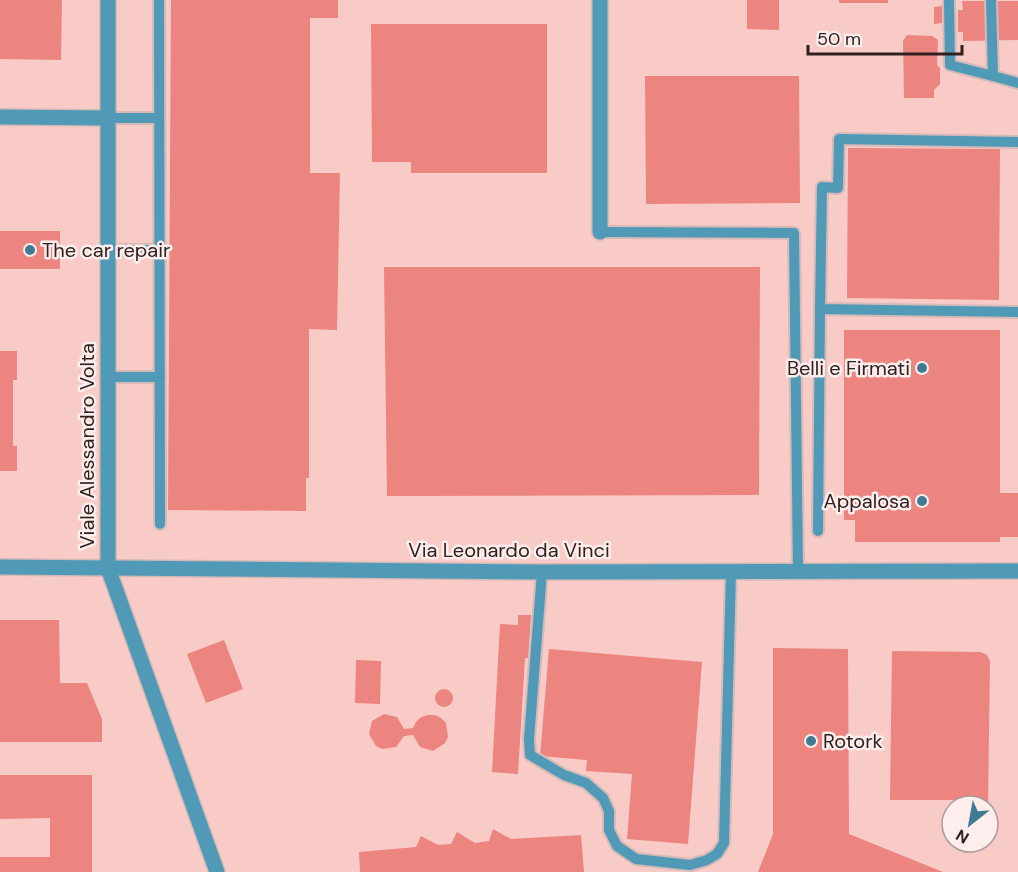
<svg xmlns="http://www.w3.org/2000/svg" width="1018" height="872" font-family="'DM Sans',sans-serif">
  <rect width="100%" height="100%" fill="#fadcd9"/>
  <!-- built -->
  <path fill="#f9cbc7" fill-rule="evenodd" d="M0 0H1018V872H0ZM952 806H988V842H952Z"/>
  <!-- building -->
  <g fill="#ec847f">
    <path d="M0 0H62L61 60 0 59Z"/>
    <path d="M171 0H338V18H310V173H340L337 330 309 329V478H306V511L168 510Z"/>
    <path d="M747 0H779V30L747 29Z"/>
    <rect x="839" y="0" width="49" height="3"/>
    <path d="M962 1H1018V40L963 41V32H958V10H963Z"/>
    <path d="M942 6V23L934 24V7Z"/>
    <path d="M371 24H547V173H411V162H372Z"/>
    <path d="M907 35 932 36 938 40 937 65 940 68V84L934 90V98H904L903 41Z"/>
    <path d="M645 76H799L800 203 646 204Z"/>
    <path d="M848 148 1000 149 999 300 847 298Z"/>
    <rect x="0" y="231" width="60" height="38"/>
    <path d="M384 267H760L759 495 387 496Z"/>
    <path d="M844 330H1000V493H1018V537H1000V542H855V520H844Z"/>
    <path d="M0 351H17V380H13V446H17V471H0Z"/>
    <path d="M518 615H531L528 658H525L518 774 492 772 500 624 518 625Z"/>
    <path d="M0 620H59L60 683H87L102 719V742H0Z"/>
    <path d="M224 640 243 689 206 703 187 654Z"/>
    <path d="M773 648 848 649 849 834 943 872H758L773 834Z"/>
    <path d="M549 649 702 662 688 844 627 839 632 774 586 771 587 760 540 756Z"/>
    <path d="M892 651 981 652 987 655 990 661 988 806H962V800H890Z"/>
    <path d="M356 660 381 661 380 704 355 703Z"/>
    <circle cx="444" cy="698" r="9"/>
    <path d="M384 714 397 717 404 729 413 728 416 722 421 717 428 715H435L441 718 446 723 448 737 445 743 433 751 420 747 413 735 404 736 396 747 382 749 376 746 369 734 372 721Z"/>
    <path d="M0 775H92V872H0V857H50V818L0 819Z"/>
    <path d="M493 829 511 839 581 835 584 872H360L359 852 416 847 421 836 438 845 451 844 457 832 475 843 489 841Z"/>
  </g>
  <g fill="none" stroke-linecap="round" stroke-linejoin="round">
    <defs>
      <g id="service">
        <path d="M159 0 160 524"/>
        <path d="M949 0 950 65 993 76"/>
        <path d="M991 0 993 76 1018 83"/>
        <path d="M109 118H159"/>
        <path d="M1018 142 839 139 838 188 822 187 820 309 1018 312"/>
        <path d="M600 232 794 233 798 572"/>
        <path d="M109 250H159"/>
        <path d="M108 377H160"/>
        <path d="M818 531 820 309"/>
        <path d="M542 572 529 739 530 755 564 775 586 783 603 798 609 811V830L617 846 636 859 690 865 707 860 717 854 724 843 731 572"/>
      </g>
      <g id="minor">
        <path d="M108 0V568L217 872"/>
        <path d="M600 0V232"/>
        <path d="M0 117 109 118"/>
        <path d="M0 567 542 572 1018 571"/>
      </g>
    </defs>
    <!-- service casing -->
    <use href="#service" stroke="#d5bab8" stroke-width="14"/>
    <!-- minor casing -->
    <use href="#minor" stroke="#d5bab8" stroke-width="18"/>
    <!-- service -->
    <use href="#service" stroke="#519ab7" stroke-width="10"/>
    <!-- minor -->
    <use href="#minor" stroke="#519ab7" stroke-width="15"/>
  </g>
  <!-- markers -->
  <g fill="#3f7c93" stroke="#fdedec" stroke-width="2">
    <circle cx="30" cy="250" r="6"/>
    <circle cx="922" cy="368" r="6"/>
    <circle cx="922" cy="501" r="6"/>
    <circle cx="811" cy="741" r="6"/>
  </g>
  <g text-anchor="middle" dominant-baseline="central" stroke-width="5" stroke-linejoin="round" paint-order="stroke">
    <!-- poi labels -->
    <g font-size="20" fill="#2f2120" stroke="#fdedec" text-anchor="start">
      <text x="42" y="250">The car repair</text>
      <text x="910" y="368" text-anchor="end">Belli e Firmati</text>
      <text x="910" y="501" text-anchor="end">Appalosa</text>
      <text x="823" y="741">Rotork</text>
    </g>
    <!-- street labels -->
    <g font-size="20" fill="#2f2120" stroke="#fdedec">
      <text transform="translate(87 446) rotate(-90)">Viale Alessandro Volta</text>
      <text x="509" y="550">Via Leonardo da Vinci</text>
    </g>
  </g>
  <!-- north arrow -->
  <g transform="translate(970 824) rotate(211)"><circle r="28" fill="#fdedec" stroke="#ab9b9a" stroke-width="1.5"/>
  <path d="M0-4.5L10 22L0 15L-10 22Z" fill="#3f7c93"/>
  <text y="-9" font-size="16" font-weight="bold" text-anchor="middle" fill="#2f2120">N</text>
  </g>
  <!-- scale -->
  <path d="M808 45v9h154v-9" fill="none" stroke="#2f2120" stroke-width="3"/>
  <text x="817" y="45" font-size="18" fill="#2f2120" stroke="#fdedec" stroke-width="4.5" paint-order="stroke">50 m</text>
</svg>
